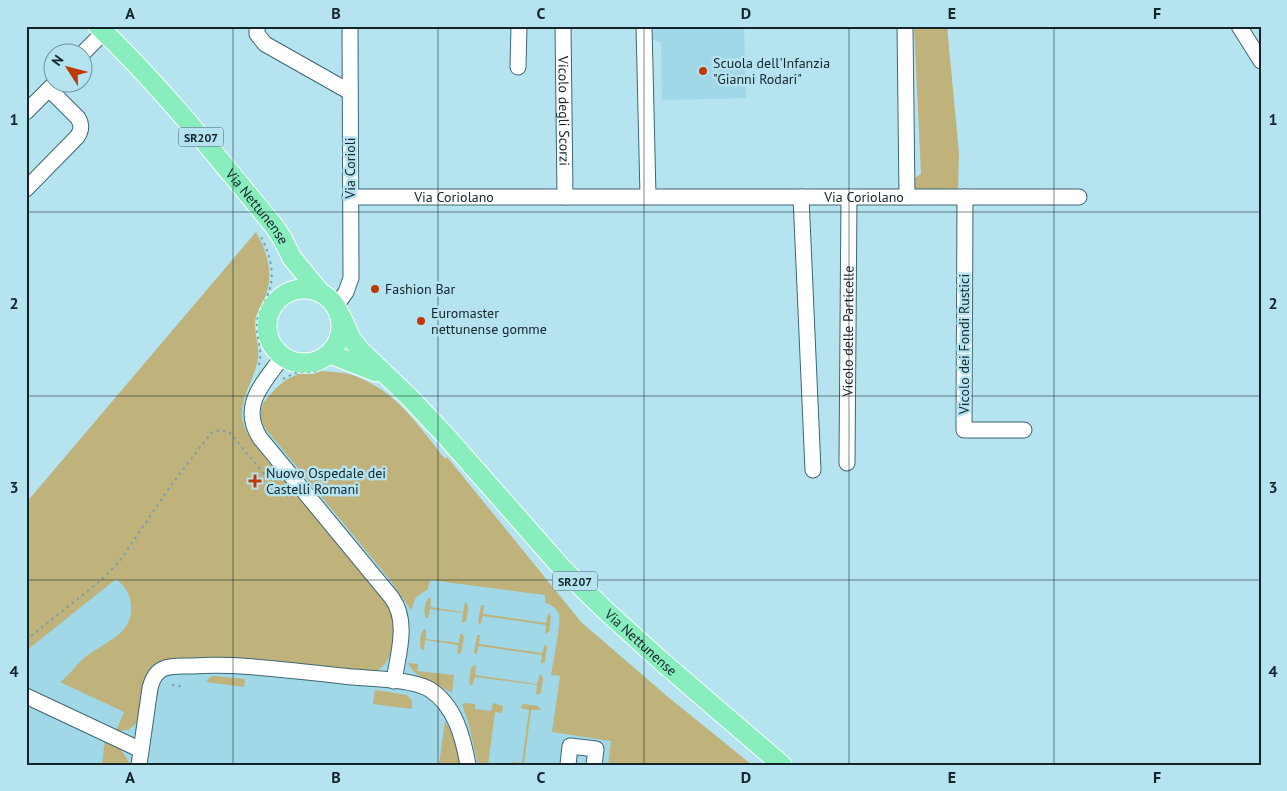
<svg xmlns="http://www.w3.org/2000/svg" width="1287" height="791" font-family="'PT Sans',sans-serif">
  <rect width="100%" height="100%" fill="#b5e3f0"/>
  <!-- built -->
  <g fill="#a0d8e7">
    <path d="M650 26H744L746 98 662 100 661 43 650 38Z"/>
    <path d="M256 232 265 248 269 271V284L266 296 259 307 255 319V332L258 345V361L253 378 246 393 263 403 286 380 298 374H314L321 371 354 375 383 390 403 408 445 459 447 457 581 622 668 697 752 765H26V503Z"/>
  </g>
  <!-- green -->
  <g fill="#bfb27a">
    <path d="M914 26H947L959 153 958 190 913 191 912 180 921 174Z"/>
    <path d="M256 232C266 250 274 272 266 294 263 304 256 311 255 322 254 336 261 349 257 363 251 387 233 408 247 432L392 611C396 634 396 662 373 673L216 658 145 683 136 724 128 730 116 731 124 712 60 682C69 676 74 667 82 660 100 643 134 636 131 605 130 594 125 586 116 579L26 651V503Z"/>
    <path d="M321 371C332 372 345 372 355 376 397 392 418 425 445 459L447 457 581 622 668 697 752 765H608L611 741 552 732 560 676 551 675C553 662 561 625 559 615 557 608 551 604 545 603V595L430 580 428 589 416 597 411 610 391 581 265 428 261 420V411L263 403 276 388 286 380 298 374H314Z"/>
    <path d="M429 598H431L430 607 463 612 465 602C471 605 467 616 466 621L462 623 463 613 430 609 428 618H426C423 613 425 601 429 598Z"/>
    <path d="M481 605H484L483 614 546 623 548 613 549 614 551 617 549 632 545 634 546 625 483 616 480 625 478 622Z"/>
    <path d="M424 629H426V639L459 643 460 634H462L464 637 461 653 457 654 458 645 425 640 424 650 421 649C419 644 420 633 424 629Z"/>
    <path d="M477 635H480L479 644 542 653 545 644 547 647 545 662 541 664 542 655 479 646 476 655 474 652Z"/>
    <path d="M408 663 418 664 417 671 454 675 452 693C437 683 415 679 408 663Z"/>
    <path d="M475 665 476 666 475 675 537 684 540 674 543 678 541 693 536 695 537 685 475 677 472 686 469 683 471 668Z"/>
    <path d="M213 676 245 679 244 687 206 682 209 678Z"/>
    <path d="M375 690 407 695 412 701V709L373 704Z"/>
    <path d="M465 703 475 704V709L491 711 493 703 503 706 502 713 495 712 488 765H478L468 721 462 705Z"/>
    <path d="M523 704 538 706 541 710H531L524 763 533 765H513L512 762 522 763 529 710 520 708Z"/>
    <path d="M445 721 458 743 462 765H439Z"/>
    <path d="M105 738C118 745 124 752 130 765H102Z"/>
  </g>
  <g fill="none" stroke-linecap="round" stroke-linejoin="round">
    <defs>
      <g id="minor">
        <path d="M257 26V34L265 44 350 92"/>
        <path id="s1" d="M563 26 565 197"/>
        <path d="M644 26 648 196"/>
        <path d="M905 26 907 197"/>
        <path d="M1239 26 1261 61"/>
        <path d="M82 54 104 32"/>
        <path d="M518 67 519 26"/>
        <path d="M26 112 55 83"/>
        <path d="M26 189 77 137C82 130 82 125 78 118L49 89"/>
        <path id="s2" d="M350 197H1079"/>
        <path d="M801 197 813 470"/>
        <path d="M965 197 964 430H1024"/>
        <path d="M336 306 346 292 351 278 350 26"/>
        <path d="M282 357C264 383 239 405 260 438L392 598C409 622 398 654 394 681"/>
        <path id="s3" d="M847 463 849 197"/>
        <path d="M26 696 141 750"/>
        <path d="M139 765 150 688C152 680 156 671 165 668 173 665 183 666 192 666 242 663 293 671 343 676 366 679 410 678 429 689 455 705 463 737 468 765"/>
        <path d="M568 765 570 746 596 749 594 765"/>
      </g>
      <g id="major">
        <path id="s4" d="M98 26C163 88 217 157 274 226L282 238 292 258 320 292"/>
        <circle cx="304" cy="326" r="37"/>
        <path id="s5" d="M341 316 351 338 360 350 409 397 445 435 562 568 605 610 660 660 782 765"/>
        <path d="M330 354 376 372"/>
      </g>
    </defs>
    <!-- minor casing -->
    <use href="#minor" stroke="#3d6773" stroke-width="17"/>
    <!-- major casing -->
    <use href="#major" stroke="#fff" stroke-width="21"/>
    <!-- path -->
    <g stroke="#7b9fa9" stroke-width="2" stroke-dasharray="2.5 4" stroke-linecap="butt">
      <path d="M259 365C263 350 256 337 257 323 258 312 265 304 268 294 276 275 270 253 260 235"/>
      <path d="M283 379 297 372H313L322 368"/>
      <path d="M26 640 100 581 119 562 172 484 211 433 220 430 230 433 269 480"/>
      <path d="M172 685 185 687"/>
    </g>
    <!-- minor -->
    <use href="#minor" stroke="#fff" stroke-width="15"/>
    <!-- major -->
    <use href="#major" stroke="#88eebd" stroke-width="19"/>
  </g>
  <!-- grid -->
  <path fill="none" stroke="#13252a" stroke-width="1" stroke-opacity="0.55" d="M233 26V765M438 26V765M644 26V765M849 26V765M1054 26V765M26 212H1261M26 396H1261M26 580H1261"/>
  <!-- markers -->
  <g fill="#c03902" stroke="#b5e3f0" stroke-width="2">
    <circle cx="703" cy="71" r="5"/>
    <circle cx="375" cy="289" r="5"/>
    <circle cx="421" cy="321" r="5"/>
    <path d="M252.5 473.5h5v5h5v5h-5v5h-5v-5h-5v-5h5z"/>
  </g>
  <g text-anchor="middle" dominant-baseline="central" stroke-width="5" stroke-linejoin="round" paint-order="stroke">
    <!-- shield labels -->
    <g fill="#b5e3f0" stroke="#445e65" stroke-width="1">
      <rect x="178.5" y="127.5" width="45" height="19" rx="4"/>
      <rect x="552.5" y="571.5" width="45" height="19" rx="4"/>
    </g>
    <g font-size="12" font-weight="bold" fill="#13252a">
      <text x="201" y="137">SR207</text>
      <text x="575" y="581">SR207</text>
    </g>
    <!-- poi labels -->
    <g font-size="14" fill="#13252a" stroke="#b5e3f0" text-anchor="start">
      <text x="713" y="63">Scuola dell'Infanzia<tspan x="713" dy="16">"Gianni Rodari"</tspan></text>
      <text x="385" y="289">Fashion Bar</text>
      <text x="431" y="313">Euromaster<tspan x="431" dy="16">nettunense gomme</tspan></text>
      <text x="266" y="473">Nuovo Ospedale dei<tspan x="266" dy="16">Castelli Romani</tspan></text>
    </g>
    <!-- street labels -->
    <g font-size="14" fill="#13252a" stroke="#b5e3f0">
      <text stroke="none"><textPath href="#s1" startOffset="85">Vicolo degli Scorzi</textPath></text>
      <text transform="translate(350 168) rotate(-90)">Via Corioli</text>
      <text stroke="none"><textPath href="#s2" startOffset="104">Via Coriolano</textPath></text>
      <text stroke="none"><textPath href="#s2" startOffset="514">Via Coriolano</textPath></text>
      <text stroke="none"><textPath href="#s4" startOffset="241">Via Nettunense</textPath></text>
      <text stroke="none"><textPath href="#s3" startOffset="132">Vicolo delle Particelle</textPath></text>
      <text transform="translate(964 344) rotate(-90)">Vicolo dei Fondi Rustici</text>
      <text stroke="none"><textPath href="#s5" startOffset="445">Via Nettunense</textPath></text>
    </g>
  </g>
  <!-- border -->
  <rect width="1287" height="791" fill="none" stroke="#b5e3f0" stroke-width="55"/>
  <!-- north arrow -->
  <g transform="translate(68 68) rotate(306)"><circle r="24" fill="#b5e3f0" stroke="#7497a1"/>
  <path d="M0-4L9 19L0 12L-9 19Z" fill="#c03902"/>
  <text y="-8" font-size="14" font-weight="bold" text-anchor="middle" fill="#13252a">N</text>
  </g>
  <rect x="28" y="28" width="1232" height="736" fill="none" stroke="#13252a" stroke-width="2"/>
  <g font-size="16" text-anchor="middle" font-weight="bold" fill="#13252a">
    <text x="130" y="19">A</text>
    <text x="336" y="19">B</text>
    <text x="541" y="19">C</text>
    <text x="746" y="19">D</text>
    <text x="952" y="19">E</text>
    <text x="1157" y="19">F</text>
    <text x="14" y="125">1</text>
    <text x="1273" y="125">1</text>
    <text x="14" y="309">2</text>
    <text x="1273" y="309">2</text>
    <text x="14" y="493">3</text>
    <text x="1273" y="493">3</text>
    <text x="14" y="677">4</text>
    <text x="1273" y="677">4</text>
    <text x="130" y="783">A</text>
    <text x="336" y="783">B</text>
    <text x="541" y="783">C</text>
    <text x="746" y="783">D</text>
    <text x="952" y="783">E</text>
    <text x="1157" y="783">F</text>
  </g>
</svg>
